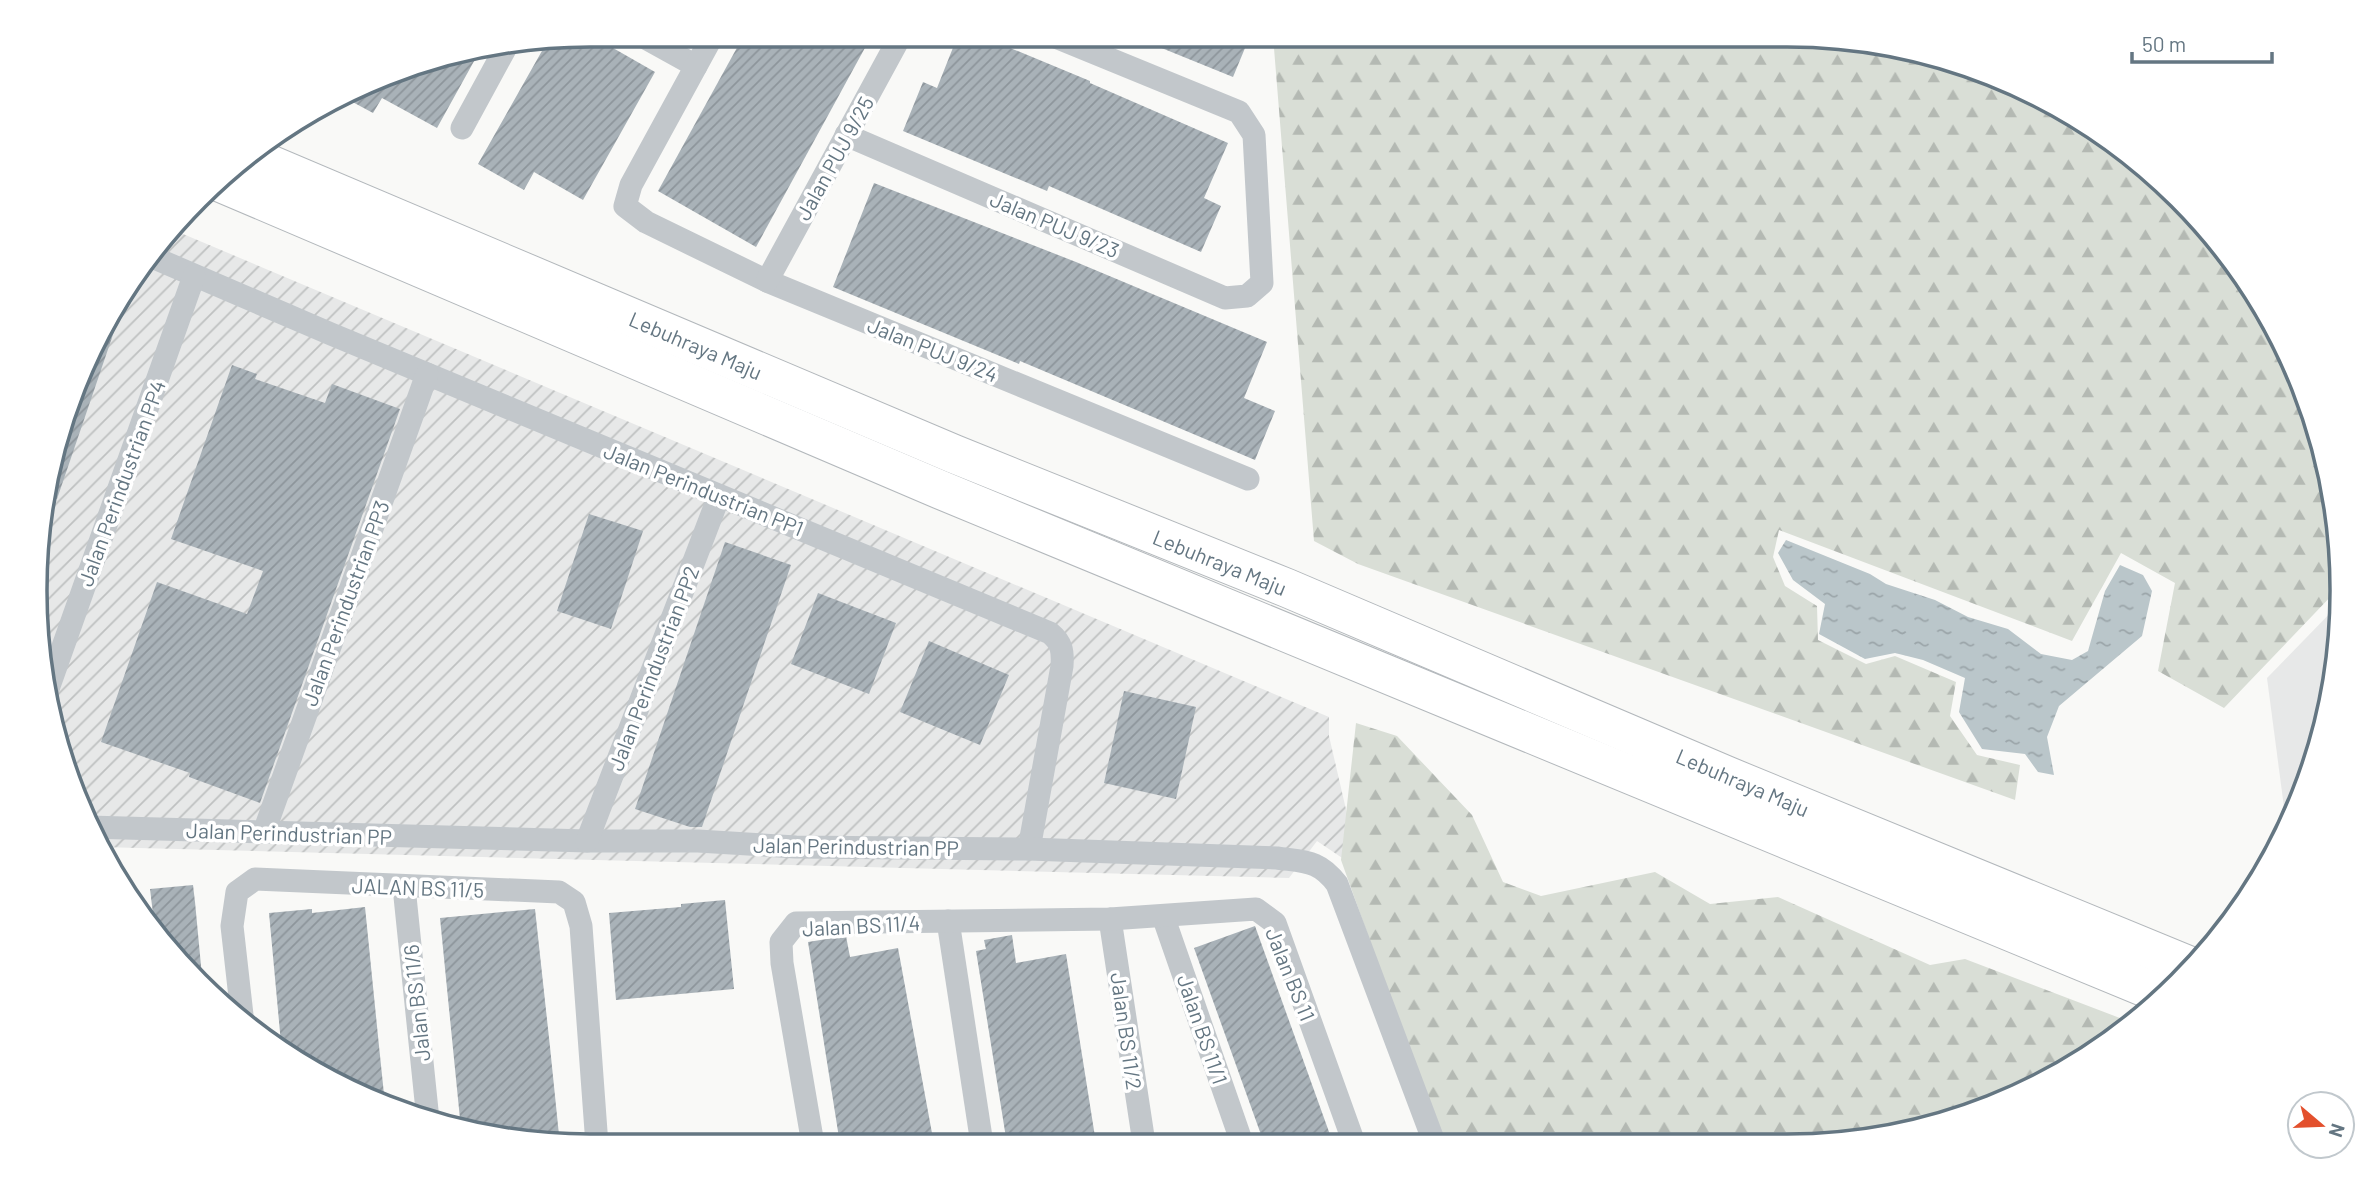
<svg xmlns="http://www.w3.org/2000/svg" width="2377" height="1181" font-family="Barlow,sans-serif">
  <defs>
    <pattern id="industrial-furrows" width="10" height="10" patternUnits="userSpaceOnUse" patternTransform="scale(1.75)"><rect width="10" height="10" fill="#e7e8e8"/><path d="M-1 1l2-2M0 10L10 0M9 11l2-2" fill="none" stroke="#bfc1c1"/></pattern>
    <pattern id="forest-firs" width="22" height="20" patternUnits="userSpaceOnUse" patternTransform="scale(1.75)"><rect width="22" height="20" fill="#d9ded6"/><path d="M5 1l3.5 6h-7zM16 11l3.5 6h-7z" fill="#b4b9b3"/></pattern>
    <pattern id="water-ripples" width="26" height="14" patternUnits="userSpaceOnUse" patternTransform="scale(1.75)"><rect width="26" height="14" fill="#bac6ca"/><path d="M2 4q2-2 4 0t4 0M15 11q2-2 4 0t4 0" fill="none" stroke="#9ba5a9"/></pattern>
    <pattern id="building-hatch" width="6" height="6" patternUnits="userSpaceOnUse" patternTransform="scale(1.75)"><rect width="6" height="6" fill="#a9b2b8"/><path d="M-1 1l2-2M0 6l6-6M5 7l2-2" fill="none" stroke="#8d959b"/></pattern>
  </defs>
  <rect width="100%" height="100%" fill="#f9f9f7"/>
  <!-- built -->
  <path fill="#e7e8e8" d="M2340 603 2341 626 2323 734 2287 830 2267 678Z"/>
  <!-- industrial -->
  <path fill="url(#industrial-furrows)" d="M176 231 1329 717V736L1360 870 1317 841 1289 878 100 847 92 836 40 663 46 482 77 378 128 282Z"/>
  <!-- forest -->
  <g fill="url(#forest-firs)">
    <path d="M1273 36H1822L1930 54 2032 92 2124 150 2204 224 2267 312 2308 403 2336 591 2224 708 2158 671 2175 583 2121 553 2072 641 1779 530 1773 557 1785 586 1817 606 1818 640 1866 664 1895 656 1956 682 1950 716 1977 755 2020 765 2015 800 1358 564 1314 541Z"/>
    <path d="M1356 723 1397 736 1472 815 1503 882 1541 896 1655 872 1710 904 1778 897 1930 965 1965 959 2133 1023 2124 1031 1999 1104 1859 1141 1442 1142 1341 860Z"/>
  </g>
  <!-- water -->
  <path fill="url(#water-ripples)" d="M1786 540 1870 574 1886 584 1935 600 1968 617 2008 629 2041 654 2072 660 2088 651 2105 591 2120 565 2143 575 2152 591 2142 636 2059 706 2047 737 2054 775 2038 772 2025 754 1982 749 1959 712 1965 678 1923 660 1895 653 1865 659 1819 634 1825 604 1793 580 1778 553Z"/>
  <!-- building -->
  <g fill="url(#building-hatch)">
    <path d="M591 35H599L608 40 606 44 655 72 583 200 534 172 524 190 478 164 547 42Z"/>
    <path d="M744 35H872L756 247 658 191Z"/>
    <path d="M958 35H979L1090 81V83L1228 143 1204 198 1221 206 1201 252 1049 186 1047 191 903 131 923 82 937 88Z"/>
    <path d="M1132 36H1250L1233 77Z"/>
    <path d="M478 54 437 128 382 98 373 113 347 99 412 65Z"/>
    <path d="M874 183 1076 262 1267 342 1244 398 1275 411 1255 460 1020 361 1019 364 833 287Z"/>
    <path d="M112 313 119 317 57 499 45 495 46 482 77 378Z"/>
    <path d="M232 365 257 374 255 379 325 403 332 384 400 409 260 803 189 777 190 773 101 742 157 582 247 614 263 571 171 539Z"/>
    <path d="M589 514 643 531 611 629 557 611Z"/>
    <path d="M725 542 791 565 702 827H690L635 809Z"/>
    <path d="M818 593 896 623 869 694 791 664Z"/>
    <path d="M929 641 1009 675 980 745 900 712Z"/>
    <path d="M1124 691 1196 707 1176 799 1104 783Z"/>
    <path d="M193 885 195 902 203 987 198 984 154 922 150 889Z"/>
    <path d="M725 900 734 989 616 1000 609 913 681 907V904Z"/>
    <path d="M365 907 379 1046 385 1104 345 1089 281 1043 269 913 312 909V913Z"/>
    <path d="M535 909 550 1047 560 1145 461 1129 440 918Z"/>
    <path d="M1255 926 1333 1143H1264L1194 948Z"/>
    <path d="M1012 935 1016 963 1066 954 1096 1143 1007 1144 976 951 986 949 984 940Z"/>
    <path d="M846 936 850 957 898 948 934 1144H840L808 942Z"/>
  </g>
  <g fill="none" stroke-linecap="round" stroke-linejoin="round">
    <defs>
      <g id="motorway">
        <path d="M248 155 954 454 1287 588 1728 776 2193 967"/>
        <path d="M221 183 941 490 2163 995"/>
      </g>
    </defs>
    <!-- motorway casing -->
    <use href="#motorway" stroke="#b3b8bc" stroke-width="40"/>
    <!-- minor -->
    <g stroke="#c2c7cb" stroke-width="23">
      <path d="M640 35 696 66"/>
      <path d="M713 35 631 185 625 206 646 222 767 281 1248 479"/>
      <path d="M462 128 505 49"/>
      <path d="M846 135 1225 298 1247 296 1262 283 1254 135 1239 112 1051 35"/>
      <path d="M152 257 331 334 1050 633C1062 643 1063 651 1062 666L1029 849"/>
      <path d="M767 281 901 35"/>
      <path d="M48 689 194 276"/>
      <path d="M89 827 587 841H698L796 847 1029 849 1277 858C1305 862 1319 860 1337 884L1434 1142"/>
      <path d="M264 832 427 374"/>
      <path d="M587 841 719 496"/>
      <path d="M404 887 428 1120"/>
      <path d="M1163 916 1242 1143"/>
      <path d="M1110 919 1144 1143"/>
      <path d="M948 921 982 1144"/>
      <path d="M242 1015 232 926 237 892 255 879 559 892 574 902 581 926 597 1145"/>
      <path d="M813 1144 782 963 781 942 796 923 1110 919 1256 909 1275 923 1354 1143"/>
    </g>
    <!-- motorway -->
    <use href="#motorway" stroke="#fff" stroke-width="38"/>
  </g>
  <g text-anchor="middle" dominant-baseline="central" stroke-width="7" stroke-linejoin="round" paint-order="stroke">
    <!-- street labels -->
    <g font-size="21" fill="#647682" stroke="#fff">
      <text transform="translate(834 158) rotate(-61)">Jalan PUJ 9/25</text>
      <text transform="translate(1055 224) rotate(23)">Jalan PUJ 9/23</text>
      <text transform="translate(696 345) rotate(23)">Lebuhraya Maju</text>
      <text transform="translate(933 349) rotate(22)">Jalan PUJ 9/24</text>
      <text transform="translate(121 483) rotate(-70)">Jalan Perindustrian PP4</text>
      <text transform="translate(704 489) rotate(22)">Jalan Perindustrian PP1</text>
      <text transform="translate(1220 562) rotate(22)">Lebuhraya Maju</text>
      <text transform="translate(345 603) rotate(-70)">Jalan Perindustrian PP3</text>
      <text transform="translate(653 668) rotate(-69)">Jalan Perindustrian PP2</text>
      <text transform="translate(1743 782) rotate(23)">Lebuhraya Maju</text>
      <text transform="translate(289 833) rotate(2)">Jalan Perindustrian PP</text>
      <text transform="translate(856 846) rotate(1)">Jalan Perindustrian PP</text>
      <text transform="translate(418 887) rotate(2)">JALAN BS 11/5</text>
      <text transform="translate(861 925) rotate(-3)">Jalan BS 11/4</text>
      <text transform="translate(1291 974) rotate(68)">Jalan BS 11</text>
      <text transform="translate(416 1003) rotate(-96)">Jalan BS 11/6</text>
      <text transform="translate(1203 1029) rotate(71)">Jalan BS 11/1</text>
      <text transform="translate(1127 1031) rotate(82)">Jalan BS 11/2</text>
    </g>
  </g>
  <!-- crop -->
  <path d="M0 0H2377V1181H0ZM590 47H1787A543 543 0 0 1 2330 590V591A543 543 0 0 1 1787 1134H590A543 543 0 0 1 47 591V590A543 543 0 0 1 590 47Z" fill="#fff" fill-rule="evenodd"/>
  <path fill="none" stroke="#647682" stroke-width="3.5" d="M590 47H1787A543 543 0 0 1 2330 590V591A543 543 0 0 1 1787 1134H590A543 543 0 0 1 47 591V590A543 543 0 0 1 590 47Z"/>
  <!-- north arrow -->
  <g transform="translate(2321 1125) rotate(109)"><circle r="33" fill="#ffffff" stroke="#c1c8cd" stroke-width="2"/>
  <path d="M0-5L12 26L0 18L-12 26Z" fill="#e3502d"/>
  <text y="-10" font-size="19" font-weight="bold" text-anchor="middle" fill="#647682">N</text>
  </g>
  <!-- scale -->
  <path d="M2132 52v10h140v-10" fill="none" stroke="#647682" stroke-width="3.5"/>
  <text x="2142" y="52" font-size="21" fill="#647682" stroke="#ffffff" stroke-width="5" paint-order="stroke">50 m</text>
</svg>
